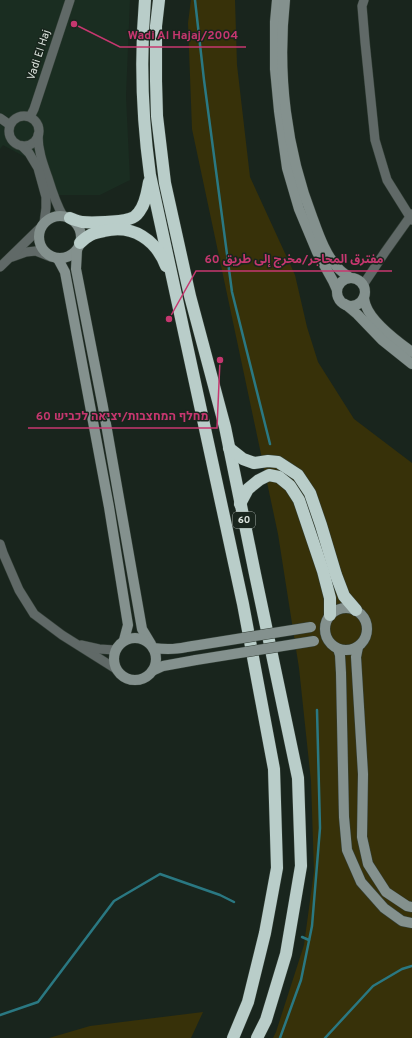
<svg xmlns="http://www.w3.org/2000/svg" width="412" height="1038" font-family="Overpass,'Noto Sans Arabic',Heebo,sans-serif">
  <rect width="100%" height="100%" fill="#19251d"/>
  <!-- built -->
  <path fill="#1a2d21" d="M0 0H130L126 96 130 180 100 195H47L29 159 3 145 0 149Z"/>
  <!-- green -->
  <g fill="#373109">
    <path d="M191 0H235L237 65 250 177 295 275 307 327 318 362 354 419 412 463V1038H273L276 1032 304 945 314 871 311 781 299 668 278 534 192 129 188 23Z"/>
    <path d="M203 1012 191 1038H49L90 1026Z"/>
  </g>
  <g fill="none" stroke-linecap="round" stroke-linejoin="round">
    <!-- stream -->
    <g stroke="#2a7882" stroke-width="2.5">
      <path d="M195 0 204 80 232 292 270 444"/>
      <path d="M302 937 309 940"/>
      <path d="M0 1015 38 1002 114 901 160 874 220 895 234 902"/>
      <path d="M280 1038 301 980 312 926 320 828 317 710"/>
      <path d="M325 1038 373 986 402 969 412 966"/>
    </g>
    <defs>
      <g id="street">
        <path d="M364 0 362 6 365 42 375 140 387 180 412 220"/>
        <circle cx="24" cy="131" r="15"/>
        <path d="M30 117 34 109 70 0"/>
        <path d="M0 118 10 125"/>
        <path d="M38 135C38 151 43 164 48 178 52 191 56 204 63 216"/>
        <path d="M22 146 29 153 38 168 46 197V208L44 223"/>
        <path d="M12 257 26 252 36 251 51 257"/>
        <path d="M0 267 40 228"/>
        <path d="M363 285 385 252 412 214"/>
        <path d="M0 544 3 553 19 590 34 614 62 635 116 669"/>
        <path d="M81 645 99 649 115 650"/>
      </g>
      <g id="secondary">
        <path d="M277 0 275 22V69L279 111 287 168 299 209 317 252 333 281 337 290"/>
        <path d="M285 0C277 74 286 150 313 219 319 236 327 258 340 270 343 273 347 275 350 278"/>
        <circle cx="60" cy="237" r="21"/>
        <path d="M77 250 76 269 103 407 142 629 151 644"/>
        <path d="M58 259 65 272 109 507 128 625 124 640"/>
        <circle cx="351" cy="292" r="14"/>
        <path d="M364 297C364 300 365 303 366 306 372 322 398 342 412 352"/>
        <path d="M345 304 357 314 382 340 412 364"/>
        <circle cx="346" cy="629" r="21"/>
        <circle cx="135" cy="659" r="21"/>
        <path d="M358 647 356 657 363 774 362 837 368 864 386 892 407 906 412 907"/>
        <path d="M153 648C169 650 177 649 193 646"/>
        <path d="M338 649 340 655 341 673 344 817 347 850 361 882 384 908 402 921 412 923"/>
        <path d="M152 671 163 666 196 660"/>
      </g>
      <g id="highway">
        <path d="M145 0C140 58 142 117 150 175L243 604 274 769 277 868 265 933 248 1002 233 1038"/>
        <path d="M159 0 156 26V81L157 116 165 183 190 296 225 427 255 574 298 778 301 866 286 954 266 1020 257 1038"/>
        <path d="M70 218C74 220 78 221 82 222 92 223 119 222 129 219 133 218 137 215 139 212 146 203 147 192 149 182"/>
        <path d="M80 243C88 235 93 233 104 231 133 224 156 240 166 266"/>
        <path d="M229 448 243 459 254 463 268 461 278 462 298 475 310 493 321 525 336 575 344 596 356 610"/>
        <path d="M240 504 248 489 259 480 269 475 279 477 290 486 299 500 323 571 330 598V615"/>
      </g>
    </defs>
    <!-- street casing -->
    <use href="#street" stroke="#344038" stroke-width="10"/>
    <!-- secondary casing -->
    <use href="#secondary" stroke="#344038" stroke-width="11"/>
    <!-- highway casing -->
    <use href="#highway" stroke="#344038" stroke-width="13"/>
    <!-- street -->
    <use href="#street" stroke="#606967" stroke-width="9"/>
    <!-- secondary -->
    <use href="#secondary" stroke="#84918e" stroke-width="10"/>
    <!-- highway -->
    <use href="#highway" stroke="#b9cdc9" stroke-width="12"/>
    <defs>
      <g id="secondary-bridge">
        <path d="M193 646 311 627"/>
        <path d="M196 660 314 641"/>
      </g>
    </defs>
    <!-- secondary-bridge casing -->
    <use href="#secondary-bridge" stroke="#344038" stroke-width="11" stroke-linecap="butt"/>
    <!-- secondary-bridge -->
    <use href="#secondary-bridge" stroke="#84918e" stroke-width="10"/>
  </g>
  <g text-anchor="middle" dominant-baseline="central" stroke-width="3" stroke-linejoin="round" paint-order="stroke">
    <!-- shield labels -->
    <rect fill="#19251d" stroke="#a2aba5" stroke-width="1" x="233" y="512" width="22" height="16" rx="3"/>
    <g font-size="10" font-weight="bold" fill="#dde5df">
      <text x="244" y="520">60</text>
    </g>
    <!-- street labels -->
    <g font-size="11" fill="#dde5df" stroke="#19251d">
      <text transform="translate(39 55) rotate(-72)">Vadi El Haj</text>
    </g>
  </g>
  <!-- callouts -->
  <path fill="none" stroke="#c6376f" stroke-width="1.5" d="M74 24L120 47H246M169 319L196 271H392M220 360L217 428H28"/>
  <g fill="#c6376f" stroke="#19251d" stroke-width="1.5">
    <circle cx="74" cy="24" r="4"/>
    <circle cx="169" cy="319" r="4"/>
    <circle cx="220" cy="360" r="4"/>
  </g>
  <g font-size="12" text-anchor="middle" font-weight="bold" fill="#c6376f" stroke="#19251d" stroke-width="3" stroke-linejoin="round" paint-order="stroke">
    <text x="183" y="39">Wadi Al Hajaj/2004</text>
    <text x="294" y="263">مفترق المحاجر/مخرج إلى طريق 60</text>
    <text x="122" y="420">מחלף המחצבות/יציאה לכביש 60</text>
  </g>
</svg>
